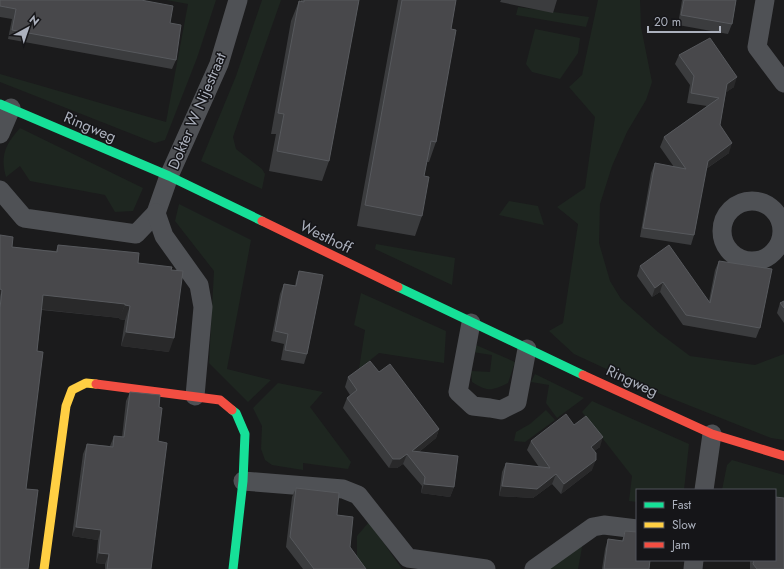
<svg xmlns="http://www.w3.org/2000/svg" width="784" height="569" font-family="Jost,sans-serif">
  <rect width="100%" height="100%" fill="#1b1b1c"/>
  <!-- green -->
  <g fill="#1e2620">
    <path d="M166 0H216L197 58 165 140 155 143 0 82V74L166 122 188 4Z"/>
    <path d="M262 0H281L233 137 236 149 262 169 265 174 262 189 201 161 236 76Z"/>
    <path d="M598 0H640L641 27 652 82 646 100 627 132 612 166 600 204 599 243 610 281 621 299 658 332 690 356 755 365 784 354V440L771 438 658 393 574 354 549 331 563 323 578 224 557 207 585 188 595 117 569 87 582 75Z"/>
    <path d="M518 7 589 17 586 27 516 15Z"/>
    <path d="M535 29 580 38 578 53 560 79 532 72 526 64Z"/>
    <path d="M20 128 143 188 133 211 115 212 105 195 30 181 20 166 6 177C0 154 6 144 20 128Z"/>
    <path d="M509 201 538 206 544 225 499 215Z"/>
    <path d="M179 204 251 240 227 369 271 380 248 402 209 363 214 271 175 221Z"/>
    <path d="M376 244 455 258 452 285 375 249Z"/>
    <path d="M361 293 446 331 444 363 379 353 359 369 365 330 354 325Z"/>
    <path d="M476 345 515 362 508 383C491 391 488 392 472 382L471 371 490 372 492 355 472 352Z"/>
    <path d="M535 374 584 398 557 418 546 403 549 385 531 382Z"/>
    <path d="M278 383 323 392 310 407 351 462 348 469 303 463V470L272 465 265 460 261 449 262 426 253 408Z"/>
    <path d="M592 401 689 444 684 490H637V502L629 501 632 476 582 412Z"/>
    <path d="M546 410 555 420 525 442 514 441 516 432 530 424Z"/>
    <path d="M732 460 784 475V506L775 505V490H722L727 465Z"/>
    <path d="M369 522 402 569H365L357 559V536Z"/>
    <path d="M583 542 578 569H547Z"/>
  </g>
  <g fill="none" stroke-linecap="round" stroke-linejoin="round">
    <!-- street -->
    <g stroke="#4f5155" stroke-width="19">
      <path d="M765 0 757 47 784 83"/>
      <path d="M0 134 11 108"/>
      <path d="M0 190 24 218 136 234 156 213 169 176 219 64 238 0"/>
      <circle cx="752" cy="231" r="30"/>
      <path d="M156 213 164 236 199 285 203 307 195 396"/>
      <path d="M471 323 458 392 473 406 490 408 501 410 517 402 527 349"/>
      <path d="M243 481 343 489 358 495 408 558 486 569"/>
      <path d="M704 490 712 434"/>
      <path d="M534 569 593 527 604 525 637 529"/>
      <path d="M693 569 694 560"/>
    </g>
    <!-- fast -->
    <g stroke="#16e098" stroke-width="9">
      <path d="M0 104 169 176 262 221"/>
      <path d="M398 287 583 375"/>
      <path d="M232 410 236 413 245 434 243 481 233 569"/>
    </g>
    <!-- slow -->
    <path stroke="#ffcf43" stroke-width="9" d="M44 569 66 406 72 390 86 383 96 384"/>
    <!-- jam -->
    <g stroke="#f24e42" stroke-width="9">
      <path d="M262 221 398 287"/>
      <path d="M583 375 712 434 784 456"/>
      <path d="M96 384 220 400 232 410"/>
    </g>
  </g>
  <!-- wall -->
  <g fill="#3b3c3e">
    <path d="M0 0 170 23 176 60 172 69 8 39 12 19 0 17Z"/>
    <path d="M301 0H359L329 161 322 181 269 171 276 134H271L291 21 299 1 301 2Z"/>
    <path d="M398 0H456L451 29 436 142 429 162H426L424 176 422 216 415 236 357 226Z"/>
    <path d="M501 0H557L553 13 500 2Z"/>
    <path d="M682 0H736L732 24 728 34 678 25Z"/>
    <path d="M679 55 734 87 726 92 720 125 729 153 706 169 694 235 691 245 640 237 651 173 655 163 674 167 660 147 664 137 707 106 687 103 690 85 675 64Z"/>
    <path d="M0 235 12 247 56 251 58 245 171 270 169 352 121 346 125 320 119 319 120 318 42 310 37 351 26 489 0 569Z"/>
    <path d="M719 261 760 328 756 338 683 325 660 292 652 297 637 276 640 266 709 301 715 270Z"/>
    <path d="M299 271 307 354 304 364 281 360 284 344 271 341 280 294 284 284 295 286 296 280Z"/>
    <path d="M784 301V323L777 313 780 303Z"/>
    <path d="M379 372 439 429 436 438 419 452 454 487 450 497 421 493 422 486 403 464 397 468H389L343 408 347 398 350 395 345 387 348 377Z"/>
    <path d="M130 392 159 407 151 569H105V564L96 563 98 540 72 536 83 454 87 444 110 446 114 436 122 437 126 401Z"/>
    <path d="M574 425 600 447 594 451 592 470 561 494 552 484 533 498 499 496 502 472 506 463 539 467 527 450 531 441Z"/>
    <path d="M296 488 337 515 350 547 366 569H303L286 547 292 497Z"/>
    <path d="M625 531 649 569H602L605 549 608 539 622 541Z"/>
    <path d="M750 560H775L784 569H750Z"/>
  </g>
  <!-- shaded-wall -->
  <g fill="#29292a">
    <path d="M737 77 734 87 724 94 727 84Z"/>
    <path d="M732 143 729 153 704 170 708 161Z"/>
    <path d="M663 282 660 292 652 297 655 288Z"/>
    <path d="M0 289 2 290 0 296Z"/>
    <path d="M43 295 125 304 120 318 38 309Z"/>
    <path d="M125 305 130 306 125 320 119 319Z"/>
    <path d="M126 332 174 338 169 352 121 346Z"/>
    <path d="M439 429 436 438 410 459 412 451Z"/>
    <path d="M603 437 600 447 587 456 591 447Z"/>
    <path d="M407 454 403 464 397 468H389L393 459Z"/>
    <path d="M596 460 592 470 561 494 564 484Z"/>
    <path d="M556 474 552 484 533 498 499 496 502 486Z"/>
    <path d="M424 484 454 487 450 497 421 493Z"/>
    <path d="M76 527 101 530 98 540 72 536Z"/>
    <path d="M99 553 109 554 105 564 96 563Z"/>
  </g>
  <!-- building -->
  <g fill="#48484b" stroke="#57595d">
    <path d="M0 0H141L173 6 170 23 181 25 176 60 12 30 16 9 0 6Z"/>
    <path d="M304 0H359L329 161 277 151 284 114 278 113 299 1 304 2Z"/>
    <path d="M402 0H456L451 29 456 30 436 142 431 141 424 176 429 177 422 216 365 205Z"/>
    <path d="M684 0H736L732 24 681 15Z"/>
    <path d="M710 38 737 77 727 84 720 125 732 143 708 161 694 235 643 228 655 163 686 169 664 137 719 98 691 93 694 76 679 55Z"/>
    <path d="M0 235 13 237 12 247 57 252 58 245 139 253 138 263 172 267 171 270 183 271 174 338 126 332 130 306 125 305V304L43 295 37 351 43 352 26 489 38 490 28 569H0V308L2 290 0 289Z"/>
    <path d="M669 245 710 303 719 261 772 269 760 328 686 315 663 282 655 288 640 266Z"/>
    <path d="M299 271 323 275 307 354 285 350 288 334 275 331 284 284 296 286Z"/>
    <path d="M784 301V308L780 303Z"/>
    <path d="M370 361 379 372 390 364 439 429 412 451 458 456 454 487 424 484 425 477 407 454 400 459H393L347 398 357 390 348 377Z"/>
    <path d="M130 392 160 395 159 407 162 408 158 441 167 443 151 569H107L109 554 99 553 101 530 76 527 87 444 113 447 114 436 124 437Z"/>
    <path d="M566 414 574 425 586 416 603 437 591 447 596 453V460L564 484 556 474 537 489 502 486 506 463 550 468 531 441Z"/>
    <path d="M296 488 339 493 337 515 353 517 350 547 366 569H314L290 537Z"/>
    <path d="M775 497 784 498V569H757L753 564 754 560H775Z"/>
    <path d="M625 531 637 532V560H650L649 569H604L608 539 623 541Z"/>
  </g>
  <g text-anchor="middle" dominant-baseline="central" stroke-width="3" stroke-linejoin="round" paint-order="stroke">
    <!-- street labels -->
    <g font-size="15" fill="#acb1bd" stroke="#151518">
      <text transform="translate(197 111) rotate(-67)">Dokter W Nijestraat</text>
      <text transform="translate(90 127) rotate(23)">Ringweg</text>
      <text transform="translate(326 237) rotate(26)">Westhoff</text>
      <text transform="translate(632 381) rotate(25)">Ringweg</text>
    </g>
  </g>
  <!-- legend -->
  <rect x="636" y="489" width="140" height="72" fill="#151518" stroke="#51535a"/>
  <rect x="644" y="502" width="20" height="6" fill="#16e098" stroke="#51535a"/>
  <text x="672" y="509" font-size="12" fill="#acb1bd">Fast</text>
  <rect x="644" y="522" width="20" height="6" fill="#ffcf43" stroke="#51535a"/>
  <text x="672" y="529" font-size="12" fill="#acb1bd">Slow</text>
  <rect x="644" y="542" width="20" height="6" fill="#f24e42" stroke="#51535a"/>
  <text x="672" y="549" font-size="12" fill="#acb1bd">Jam</text>
  <!-- north arrow -->
  <g transform="translate(28 28) rotate(40)" stroke="#151518" stroke-width="3" paint-order="stroke">
  <path d="M0-3L7 15L0 10L-7 15Z" fill="#acb1bd"/>
  <text y="-6" font-size="11" font-weight="bold" text-anchor="middle" fill="#acb1bd">N</text>
  </g>
  <!-- scale -->
  <path d="M648 26v6h72v-6" fill="none" stroke="#acb1bd" stroke-width="2"/>
  <text x="654" y="26" font-size="12" fill="#acb1bd" stroke="#151518" stroke-width="3" paint-order="stroke">20 m</text>
</svg>
